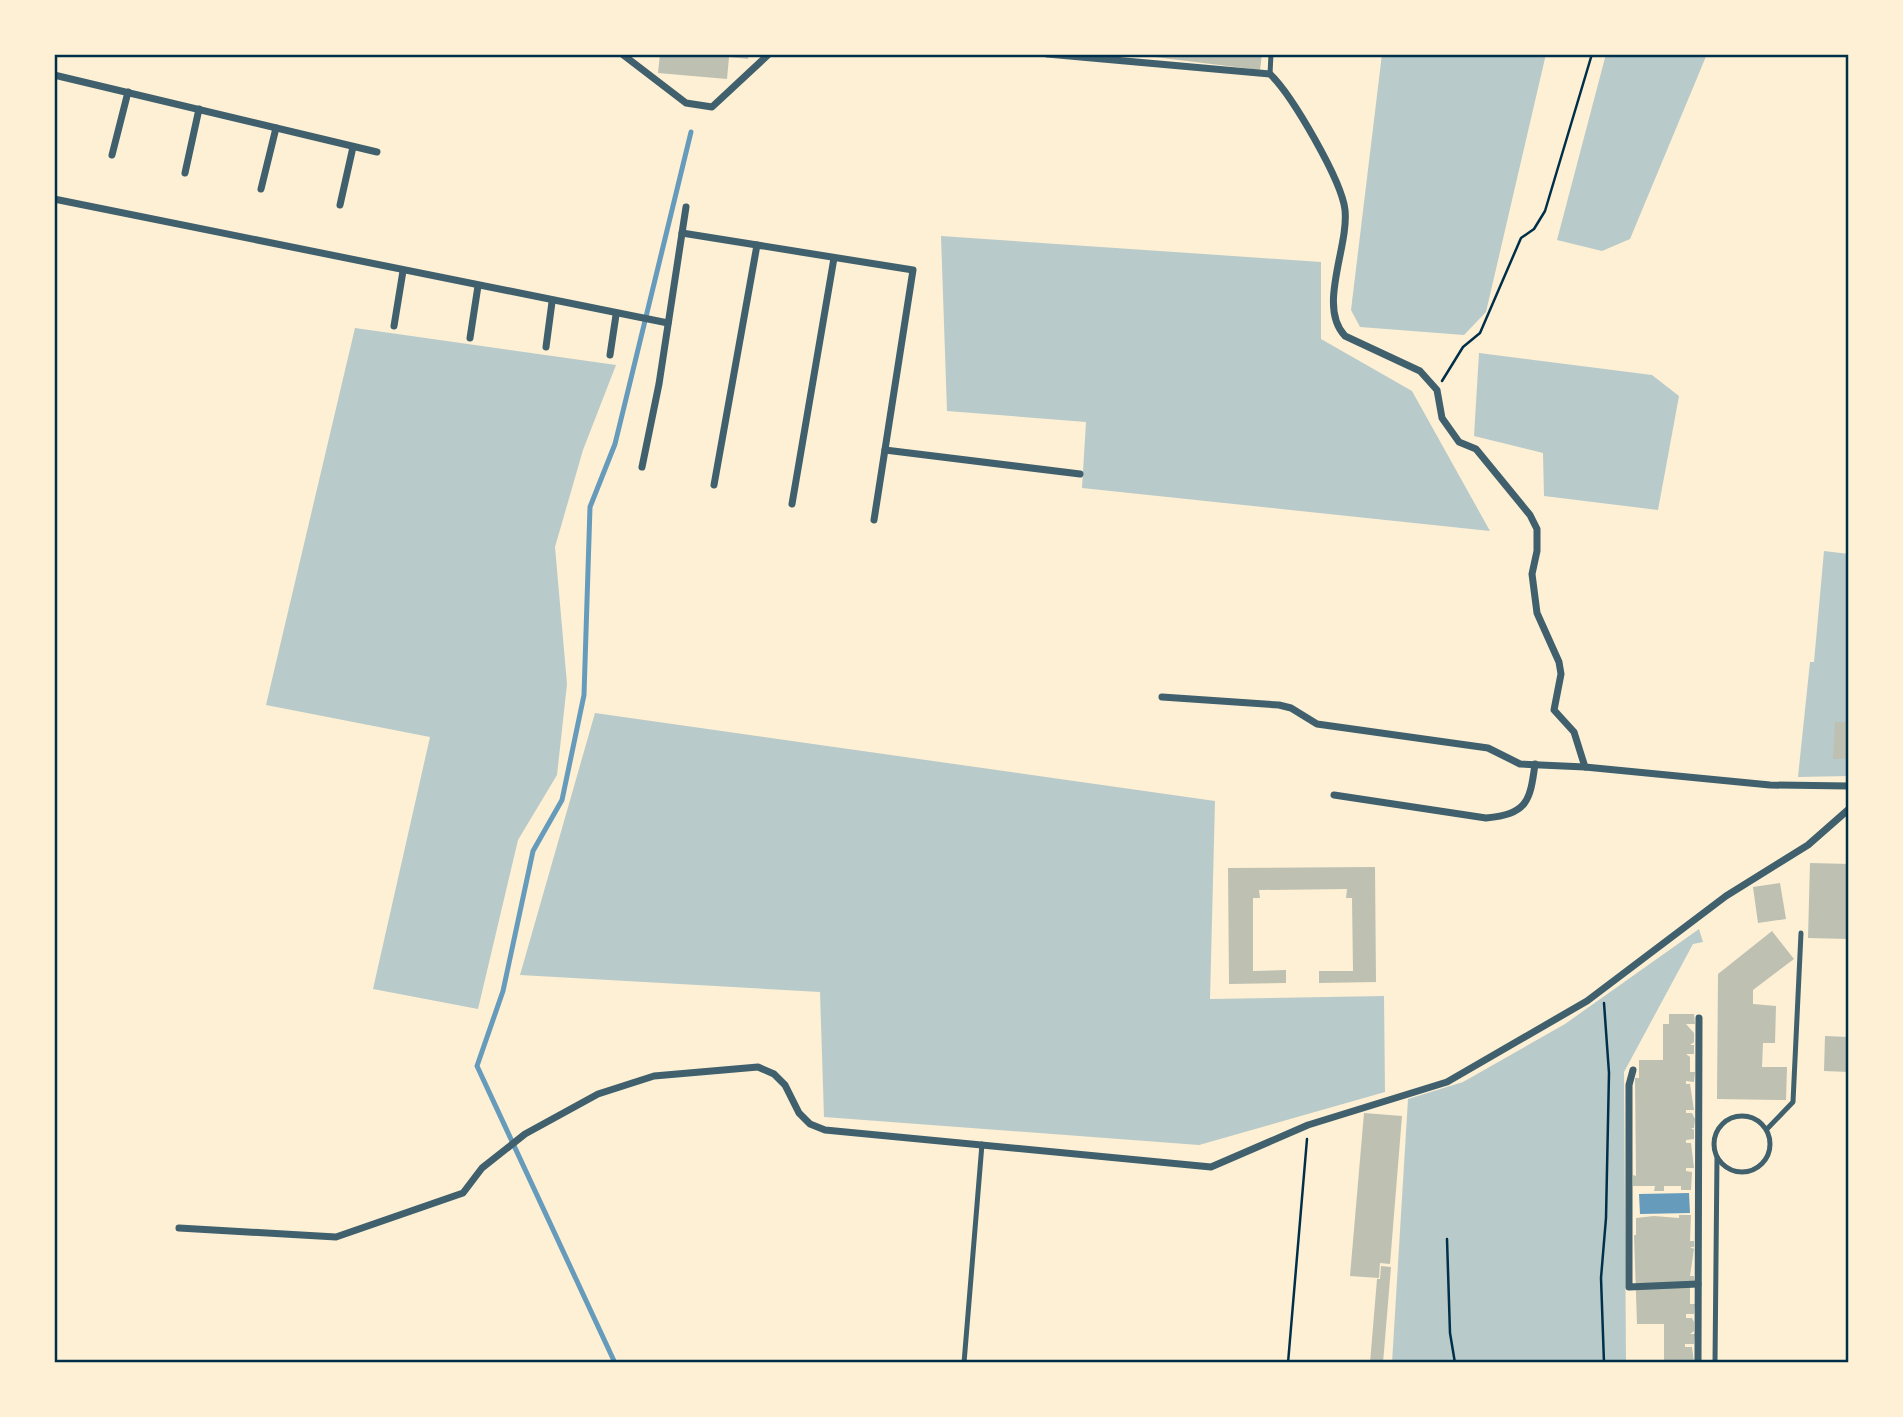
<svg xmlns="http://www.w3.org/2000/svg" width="1903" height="1417" font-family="Roboto,sans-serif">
  <rect width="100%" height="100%" fill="#fdf0d5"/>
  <!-- green -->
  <g fill="#b9caca">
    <path d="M1382 54H1546L1486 312 1464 335 1360 327 1351 310Z"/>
    <path d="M1606 54H1707L1630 239 1602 251 1557 240Z"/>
    <path d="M941 236 1321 262V339L1412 391 1490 531 1082 488 1086 422 947 411Z"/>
    <path d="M355 328 616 365 583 450 555 547 567 684 557 775 518 840 478 1009 373 989 430 737 266 705Z"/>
    <path d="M1479 353 1652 375 1679 396 1658 510 1544 496 1543 453 1474 436Z"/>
    <path d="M1824 551 1849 554V776L1798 777 1810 662H1814Z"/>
    <path d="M595 713 1215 801 1210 999 1384 996 1385 1092 1199 1145 824 1117 820 992 520 975Z"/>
    <path d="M1699 929 1703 942 1693 944 1624 1072 1626 1363H1392L1408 1099 1463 1082 1565 1024Z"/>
  </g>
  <!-- water -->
  <path fill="#669bbc" d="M1689 1193 1690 1213 1640 1214 1639 1194Z"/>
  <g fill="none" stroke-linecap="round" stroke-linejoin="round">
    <!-- stream -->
    <path stroke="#669bbc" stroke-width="5" d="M615 1363 477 1066 503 991 533 851 562 800 584 695 590 507 615 444 691 132"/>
  </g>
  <!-- building -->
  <g fill="#bec0b2">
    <path d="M660 54H749L748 59 729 57 727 79 658 73Z"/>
    <path d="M1130 54H1262L1260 70Z"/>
    <path d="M1835 722H1849V759H1833Z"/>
    <path d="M1810 863 1849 864V939L1808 938Z"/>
    <path d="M1375 867 1376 982 1319 983V971H1353L1352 898H1346L1347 889 1259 890 1260 898H1253V971L1286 970V983L1229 984 1228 868Z"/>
    <path d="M1780 883 1786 919 1758 923 1753 887Z"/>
    <path d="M1772 931 1794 959 1753 990V1004L1776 1006 1775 1043H1763L1762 1067H1787L1786 1100 1717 1099 1718 974Z"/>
    <path d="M1669 1014H1694L1695 1024H1686L1694 1033V1042L1690 1045H1694V1054H1686L1690 1057V1072H1695L1694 1082 1686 1081V1084H1690L1694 1110H1686V1113H1692L1695 1119 1694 1128H1691L1694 1130V1139L1686 1140V1143H1691L1694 1168H1686V1171L1692 1172 1691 1190H1681V1186H1664V1191H1654L1655 1186H1633V1175L1636 1176 1635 1078H1639V1060H1663V1024H1669Z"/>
    <path d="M1825 1036 1849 1037V1072L1824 1071Z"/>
    <path d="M1364 1113 1402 1116 1390 1264 1380 1263 1379 1278 1350 1276Z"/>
    <path d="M1679 1215H1691L1690 1241H1694V1247H1690L1694 1249 1690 1276H1694L1695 1285H1690V1304H1695L1694 1314H1686V1318H1692L1694 1322V1331L1690 1334H1695L1694 1344H1685V1347H1692L1694 1362 1664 1363V1324H1637L1634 1235H1636V1218L1654 1216 1679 1218Z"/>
    <path d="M1381 1266 1391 1267 1383 1363H1370L1377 1279H1380Z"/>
  </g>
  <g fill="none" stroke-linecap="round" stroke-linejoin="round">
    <!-- path -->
    <g stroke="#003049" stroke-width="2.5">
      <path d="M1442 381 1463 347 1480 333 1521 238 1534 229 1545 211 1592 54"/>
      <path d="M1604 1003 1609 1073 1606 1218 1601 1278 1604 1363"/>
      <path d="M1447 1239 1450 1333 1455 1363"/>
      <path d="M1288 1363 1307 1139"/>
    </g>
    <!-- service -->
    <g stroke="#3f606c" stroke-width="5">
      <path d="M1270 74 1271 54"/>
      <circle cx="1742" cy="1144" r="28"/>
      <path d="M1767 1129 1793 1102 1801 933"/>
      <path d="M964 1363 982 1144"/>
      <path d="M1715 1363 1717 1157"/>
    </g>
    <!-- minor -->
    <g stroke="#3f606c" stroke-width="7">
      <path d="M622 54 686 103 712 107 769 54"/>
      <path d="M1047 54 1270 74C1292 95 1342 181 1345 210 1349 247 1317 307 1345 336L1420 371 1437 390 1442 418 1459 442 1476 449 1530 515 1537 529V551L1532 574 1537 613 1559 662 1561 674 1554 710 1574 732 1585 767 1770 785 1849 786"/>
      <path d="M54 75 377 152"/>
      <path d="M112 155 128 92"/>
      <path d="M185 173 199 109"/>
      <path d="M261 189 276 128"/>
      <path d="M54 199 668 323"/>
      <path d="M340 205 353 147"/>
      <path d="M682 233 913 270 874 520"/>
      <path d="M394 326 403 271"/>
      <path d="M470 338 478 286"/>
      <path d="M546 347 552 302"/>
      <path d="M610 355 616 315"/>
      <path d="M885 450 1080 474"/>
      <path d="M642 467 659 384 686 207"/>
      <path d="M714 485 757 245"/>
      <path d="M792 504 834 258"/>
      <path d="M1162 697 1279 705 1291 708 1317 724 1488 748 1520 764 1585 767"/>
      <path d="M1334 795 1486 818C1527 814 1530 802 1535 764"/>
      <path d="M1633 1070 1629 1085V1287L1698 1284"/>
      <path d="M179 1228 336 1237 463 1193 482 1168 525 1134 598 1094 654 1076 758 1067 774 1074 785 1085 799 1113 810 1124 825 1130 1211 1167 1308 1125 1447 1082 1587 1001 1726 896 1808 845 1849 809"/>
      <path d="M1698 1363 1699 1018"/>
    </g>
  </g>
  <!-- border -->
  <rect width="1903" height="1417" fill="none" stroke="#fdf0d5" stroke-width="112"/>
  <rect x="56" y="56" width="1791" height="1305" fill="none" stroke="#003049" stroke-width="2.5"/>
</svg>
